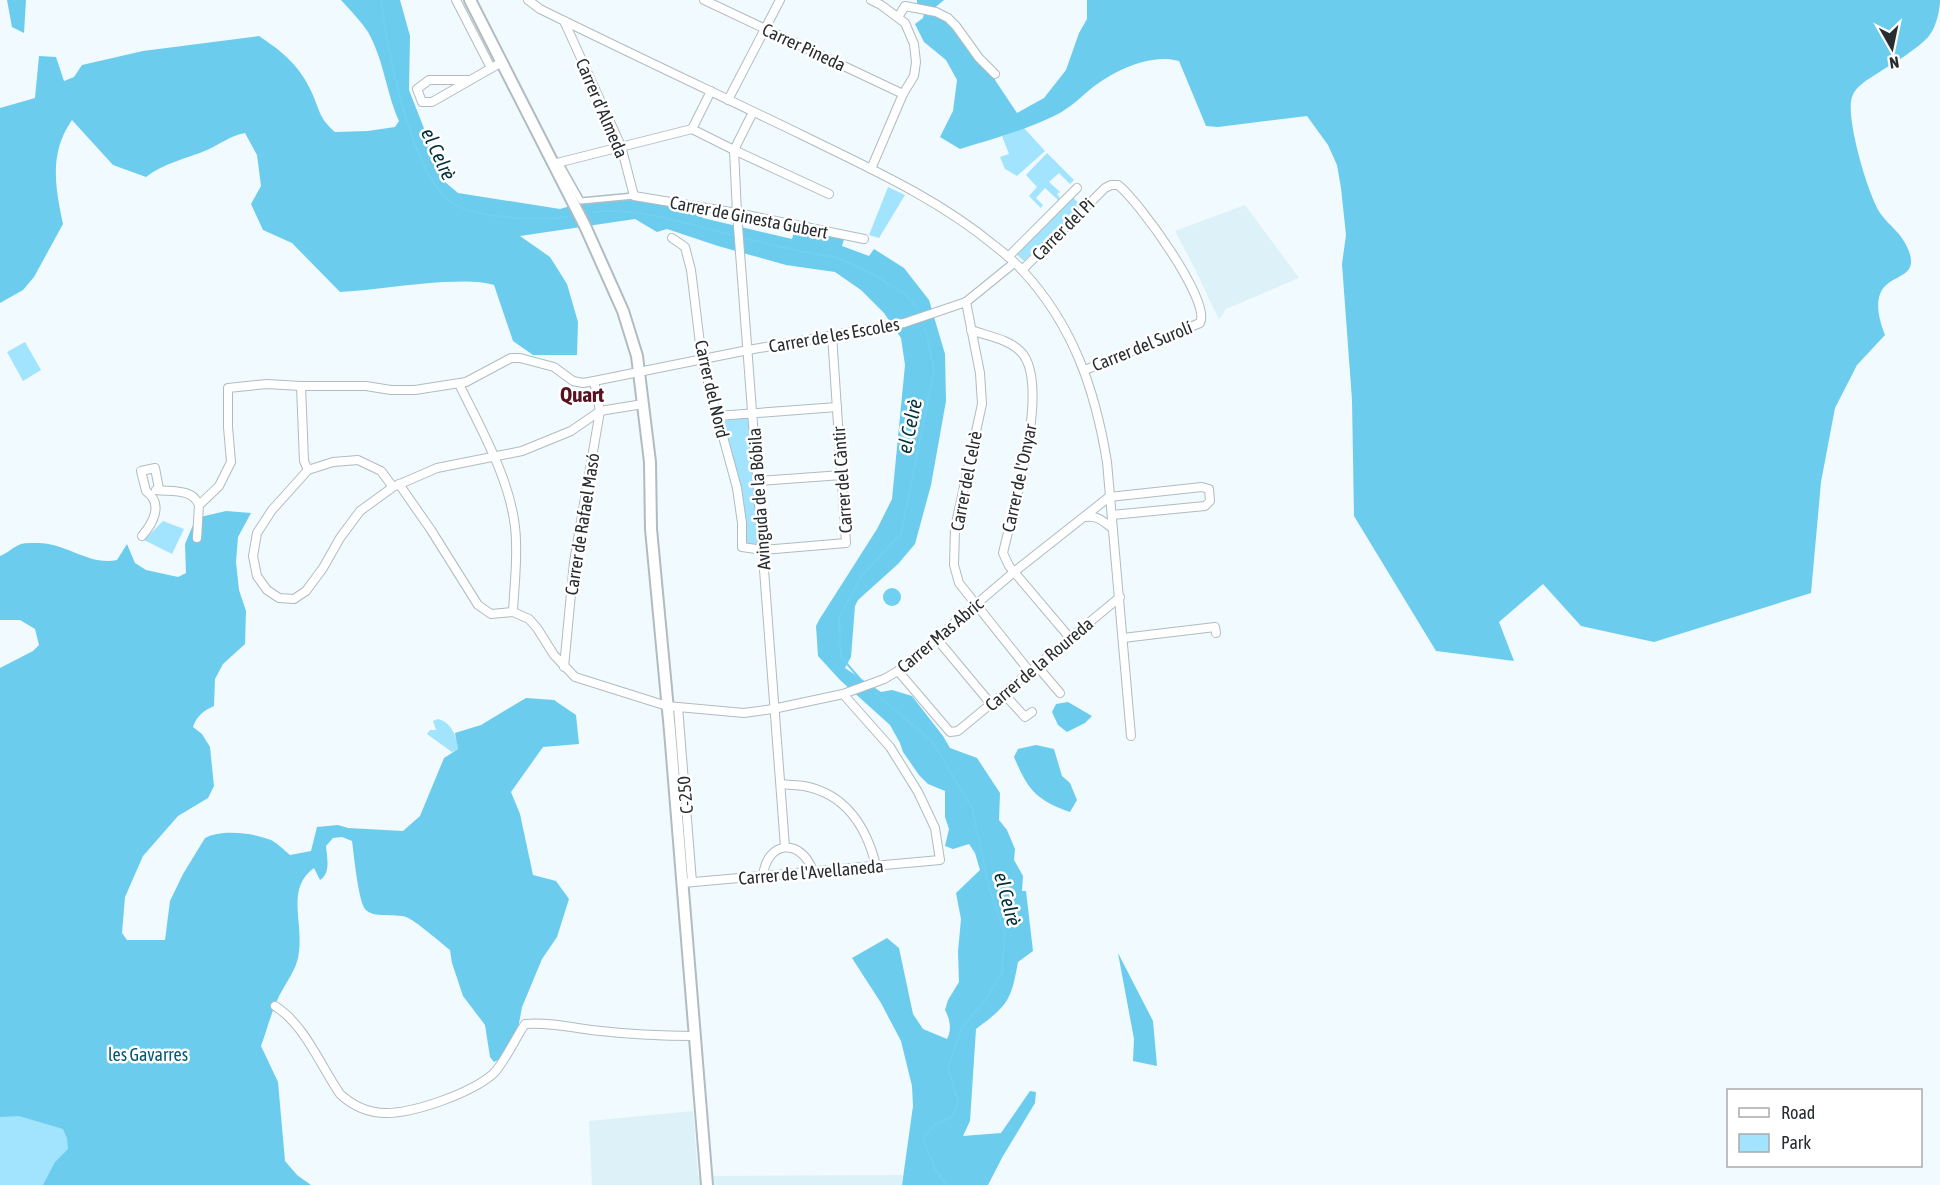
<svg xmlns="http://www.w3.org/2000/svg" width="1940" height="1185" font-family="'Asap Condensed',sans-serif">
  <rect width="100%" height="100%" fill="#f1fafe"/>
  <!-- built -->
  <g fill="#ddf1f9">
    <path d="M1245 205 1299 278 1226 309 1219 320 1193 265 1175 231Z"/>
    <path d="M693 1111 698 1176 902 1175V1185H592L589 1121Z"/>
  </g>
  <!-- green -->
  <g fill="#a2e4fd">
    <path d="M1024 128 1045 151 1017 176 1005 169 1000 157 1009 154 1002 136Z"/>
    <path d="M1047 153 1074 180 1070 184 1059 173 1049 182 1060 192 1057 194 1060 198 1058 200 1045 188 1036 198 1043 205 1041 208 1029 196 1037 187 1026 175Z"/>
    <path d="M888 187 905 195 879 238 869 235Z"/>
    <path d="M1072 196 1080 205 1024 261 1016 254Z"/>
    <path d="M25 342 41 370 23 381 7 352Z"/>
    <path d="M749 417 759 545 746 544 745 523 722 421Z"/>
    <path d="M163 521 184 529 172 554 144 540Z"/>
    <path d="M438 719C451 722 457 736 458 749L452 752 427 734 430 730H436L433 721Z"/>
    <path d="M0 1093 166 1185H0Z"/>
  </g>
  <!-- forest -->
  <g fill="#6bccee">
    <path d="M0 0H26L24 33 12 27 7 0Z"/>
    <path d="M341 0H400L410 36 409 90 445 182 458 193 560 209 584 202 630 200 663 205 688 207 703 218 792 239 795 228 844 239 842 246 869 256 874 249 904 268 929 300 945 354 946 401 931 485 915 544 898 564 858 600 855 606 851 657 845 668 881 692 892 690 912 696 943 736 950 748 977 758 1000 793 999 820 1007 830 1015 849 1014 860 1023 876 1022 891H1026L1033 951 1018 962C1011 1001 1008 1005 976 1029L970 1121 963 1136 1001 1133 1030 1091 1036 1092 1035 1103 1003 1156 988 1185H902L913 1106 912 1086 901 1041 881 1003 852 958 887 938 899 948 913 1014 923 1029 947 1039C952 1030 950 1019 945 1010L948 1000 959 982 958 952 961 919 956 893 980 870 975 853 969 844 953 849 945 846 949 829 945 817V791L928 784 919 775 903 752 900 743 890 725 840 680 818 656 816 626 819 620 877 529 892 499 905 365 901 338 884 313 861 290 835 272 786 265 718 246 667 229 657 232 635 219 520 236 550 257 567 284 578 322 577 355H533L513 341 494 285C477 280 460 282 443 282 408 284 374 290 340 292L292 243 263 230 251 204 261 186 257 155 245 133C230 136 220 144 207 150 186 159 163 163 146 177L113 165 72 120C49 153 55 186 63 224L34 277 23 290 0 303V108L35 98 39 56 56 57 64 81 74 77 82 65 143 51 259 36C283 52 300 66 312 93 320 111 319 118 335 132L368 131 395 127 399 121C386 92 384 60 368 32 361 21 350 10 341 0Z"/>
    <path d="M917 0H944L932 10 948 18 995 74V80L1017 113 1044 98 1066 70 1079 33 1087 19V0H1940C1940 11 1936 27 1929 36 1914 53 1882 69 1863 83 1858 87 1854 91 1852 97 1845 117 1868 195 1880 213 1890 227 1901 232 1908 249 1920 278 1893 273 1882 290 1874 303 1880 322 1885 335L1857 365 1835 408 1821 482 1811 593 1654 642 1581 626 1543 584 1499 622 1514 661 1436 651 1354 516 1352 400 1342 264 1346 235 1341 188 1337 165 1328 145 1307 116 1218 127 1206 126 1179 61C1150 53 1116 70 1093 87 1081 97 1070 108 1056 115 1026 130 992 139 960 149L940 137 953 111 957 80 946 60 924 42 915 24 923 18 925 10 917 8Z"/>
    <path d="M226 511 251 513 238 537 236 562 239 590 246 611 245 644 223 664 215 679 214 706C204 710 196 717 193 727L202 734 210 747 214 786 208 798 178 816 143 856 125 897 122 933 127 940H165L170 901 183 874 205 838C222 829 253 833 271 840 277 843 284 850 290 855L311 851 317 827 338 825 348 828 403 831 420 816 444 758 458 749 455 733 481 725 526 698 554 700 576 715 579 744 543 747 511 792 520 814 533 875 556 881 569 899 557 937 542 959 522 1007 518 1029 500 1059 494 1062 490 1057 485 1025 463 996 452 963 450 950C441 943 415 920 406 917 395 913 373 919 365 909 358 899 354 855 352 841L342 837 333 838 326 846C327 858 331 873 320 880L314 868C286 888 303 921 299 951 298 966 290 976 283 989 273 1005 268 1027 261 1046L278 1082 285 1161 297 1175 311 1185H43L55 1162 68 1149 67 1138 63 1129 19 1116 0 1117V668L33 651 39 645 35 629 20 620H0V556C8 553 13 547 21 544 24 543 30 543 35 543 64 541 88 566 117 560L127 544 135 563 146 570 178 577 186 573 185 544 196 518Z"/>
    <path d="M1068 702 1092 716 1085 723 1067 732 1058 725 1052 712 1056 704Z"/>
    <path d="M1036 745 1054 749 1062 776 1070 783 1077 800 1070 812C1036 800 1028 790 1014 757L1018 749Z"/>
    <path d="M1118 953 1153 1021 1157 1066 1133 1061 1134 1039Z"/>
  </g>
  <!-- water -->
  <circle fill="#6fd0f2" cx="892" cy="597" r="9"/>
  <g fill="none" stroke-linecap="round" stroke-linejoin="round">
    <!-- stream -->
    <g stroke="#6fd0f2" stroke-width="2">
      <path d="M381 0C388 49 410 177 454 204 478 219 539 220 567 217"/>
      <path d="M594 212C640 207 687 224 732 235"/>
      <path d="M744 238 795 250 838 258 876 276 906 295 918 309"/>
      <path d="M861 680 841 657 839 618 862 575 901 534 934 370 925 328"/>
      <path d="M875 693 932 741 972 808 990 891 1005 933 1002 973 986 999 962 1028 948 1067 958 1102 952 1117 934 1125 923 1139 936 1171 947 1185"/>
    </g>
    <defs>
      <path id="pedestrian" d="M559 162 581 201 634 196"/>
      <g id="minor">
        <path d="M456 0 491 68"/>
        <path d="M528 0 540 9C627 52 715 93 802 135 869 168 937 198 995 246 1004 253 1014 261 1022 270 1073 325 1095 389 1107 462L1131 736"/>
        <path d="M704 0 903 94"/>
        <path d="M871 0 881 5 905 23 914 44 916 62 914 76 903 94 871 169"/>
        <path d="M898 17 905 6 936 12 948 18 956 26 979 58 995 74"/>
        <path d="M564 21 621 146 634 196 737 213 864 239"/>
        <path d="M469 80H429L417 89 422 102H432L502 62"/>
        <path d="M728 100 780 0"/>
        <path d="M692 129 734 150 753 112"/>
        <path d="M692 129 711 91"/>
        <path d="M553 164 692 129"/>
        <path d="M672 238 685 247 691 270 702 360 737 488 742 523V547L763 550 846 543 832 335"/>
        <path d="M1008 257 1077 188"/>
        <path d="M1022 270 1105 188 1111 185H1118C1138 200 1212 302 1200 323L1085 370"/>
        <path d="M966 302 980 373 982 404 955 528 954 565 959 583 1030 672"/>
        <path d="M971 330C987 336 1009 339 1021 352 1052 384 1012 512 1003 553L1009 566 1070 638"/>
        <path d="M459 384C482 431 516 489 516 543 517 566 514 589 513 612"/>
        <path d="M301 386 304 461 308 470"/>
        <path d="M717 416 837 407"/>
        <path d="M758 481 842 475"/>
        <path d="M399 484 431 530 478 605 491 614 513 612 529 619 537 628 554 655 575 677 667 706 744 713 773 709 843 694 884 679 898 671 1014 572 1109 497 1202 487 1209 489 1210 501 1205 506 1112 515"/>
        <path d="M393 487 381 471 358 460 333 462 308 470 272 510 257 533 253 556 257 576 267 590 279 598 294 599 306 591 323 568 340 538 360 511 393 487 437 468 522 451 571 431 600 411 643 404"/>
        <path d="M156 490C172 492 192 488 199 505"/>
        <path d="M1085 517C1097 515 1103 521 1112 528"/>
        <path d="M142 536C153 523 164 504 146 491L141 471 155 468 159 489"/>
        <path d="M197 538 199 505 219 486 231 462 228 427V388L267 384 301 386H366L391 390H415L466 382 511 358H520L554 367 573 381 583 383 594 381 748 350 904 323 966 302 1014 263"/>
        <path d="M936 638 991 704"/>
        <path d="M1123 638 1215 627 1216 633"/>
        <path d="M1037 666 1060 693"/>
        <path d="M564 667 574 562 600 411 594 381"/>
        <path d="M898 671 950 732 958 731 1120 597"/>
        <path d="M1004 694 1025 717 1032 712"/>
        <path d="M678 707 692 882"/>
        <path d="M781 784C788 785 797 785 804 786 846 794 867 828 876 866"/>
        <path d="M785 847 737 213 734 150 829 194"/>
        <path d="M763 876C767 840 801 838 813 871"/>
        <path d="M683 883 940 860 935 828 918 792 890 747 843 694"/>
        <path d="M275 1006C305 1025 320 1065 340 1094 353 1106 369 1113 386 1113 415 1113 471 1093 493 1074 503 1065 516 1037 525 1024 547 1022 569 1027 591 1030 626 1034 661 1036 695 1036"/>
      </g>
      <path id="secondary" d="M470 0 585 226 623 311 637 356 650 462 651 529 670 731 707 1185"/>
    </defs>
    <!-- pedestrian casing -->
    <use href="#pedestrian" stroke="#b0bcc0" stroke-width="8"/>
    <!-- minor casing -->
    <use href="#minor" stroke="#b0bcc0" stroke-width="10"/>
    <!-- secondary casing -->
    <use href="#secondary" stroke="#b0bcc0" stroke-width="14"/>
    <!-- pedestrian -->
    <use href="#pedestrian" stroke="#fff" stroke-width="5"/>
    <!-- minor -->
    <use href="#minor" stroke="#fff" stroke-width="8"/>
    <!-- secondary -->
    <use href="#secondary" stroke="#fff" stroke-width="10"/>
  </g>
  <g text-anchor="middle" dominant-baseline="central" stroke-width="5" stroke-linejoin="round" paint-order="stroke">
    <!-- street labels -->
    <g font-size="18" fill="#292d2f" stroke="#fff">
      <text transform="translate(804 47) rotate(25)">Carrer Pineda</text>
      <text transform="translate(602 108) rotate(67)">Carrer d'Almeda</text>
      <text transform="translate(749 217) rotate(11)">Carrer de Ginesta Gubert</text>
      <text transform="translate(1063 229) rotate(-45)">Carrer del Pi</text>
      <text transform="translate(834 335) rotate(-10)">Carrer de les Escoles</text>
      <text transform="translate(1142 346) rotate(-22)">Carrer del Surolí</text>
      <text transform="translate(712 389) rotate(77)">Carrer del Nord</text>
      <text transform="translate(1019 478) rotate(-78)">Carrer de l'Onyar</text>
      <text transform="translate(842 480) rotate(-94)">Carrer del Càntir</text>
      <text transform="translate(966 481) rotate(-79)">Carrer del Celrè</text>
      <text transform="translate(759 499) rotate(-94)">Avinguda de la Bóbila</text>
      <text transform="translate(582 524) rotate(-81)">Carrer de Rafael Masó</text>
      <text transform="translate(940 635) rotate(-40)">Carrer Mas Abric</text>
      <text transform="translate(1039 664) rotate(-40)">Carrer de la Roureda</text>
      <text transform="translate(685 795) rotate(-95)">C-250</text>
      <text transform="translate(811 872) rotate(-5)">Carrer de l'Avellaneda</text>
    </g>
    <!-- park labels -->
    <g font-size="18" fill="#045a71" stroke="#fff">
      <text x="148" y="1054">les Gavarres</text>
    </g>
    <!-- water labels -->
    <g font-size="20" font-style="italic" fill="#00303d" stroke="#fff">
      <text transform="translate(439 154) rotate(65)">el Celrè</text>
      <text transform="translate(909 426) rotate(-78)">el Celrè</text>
      <text transform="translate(1008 899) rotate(75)">el Celrè</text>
    </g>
    <!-- quarter labels -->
    <g font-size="21" font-weight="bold" fill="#581321" stroke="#fff">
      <text x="582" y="394">Quart</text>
    </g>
  </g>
  <!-- legend -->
  <rect x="1727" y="1089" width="195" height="78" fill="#ffffff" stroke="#a9abac" stroke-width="1.5"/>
  <rect x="1739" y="1108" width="30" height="9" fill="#ffffff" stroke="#a9abac" stroke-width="1.5"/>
  <text x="1781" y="1119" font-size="18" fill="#292d2f">Road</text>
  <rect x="1739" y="1134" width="30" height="18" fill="#a2e4fd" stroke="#a9abac" stroke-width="1.5"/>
  <text x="1781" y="1149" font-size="18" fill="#292d2f">Park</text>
  <!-- north arrow -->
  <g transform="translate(1892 48) rotate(171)" stroke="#ffffff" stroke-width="4.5" paint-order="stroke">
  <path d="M0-4.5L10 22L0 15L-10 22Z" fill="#292d2f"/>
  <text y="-9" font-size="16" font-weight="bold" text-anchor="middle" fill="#292d2f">N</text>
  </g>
</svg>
